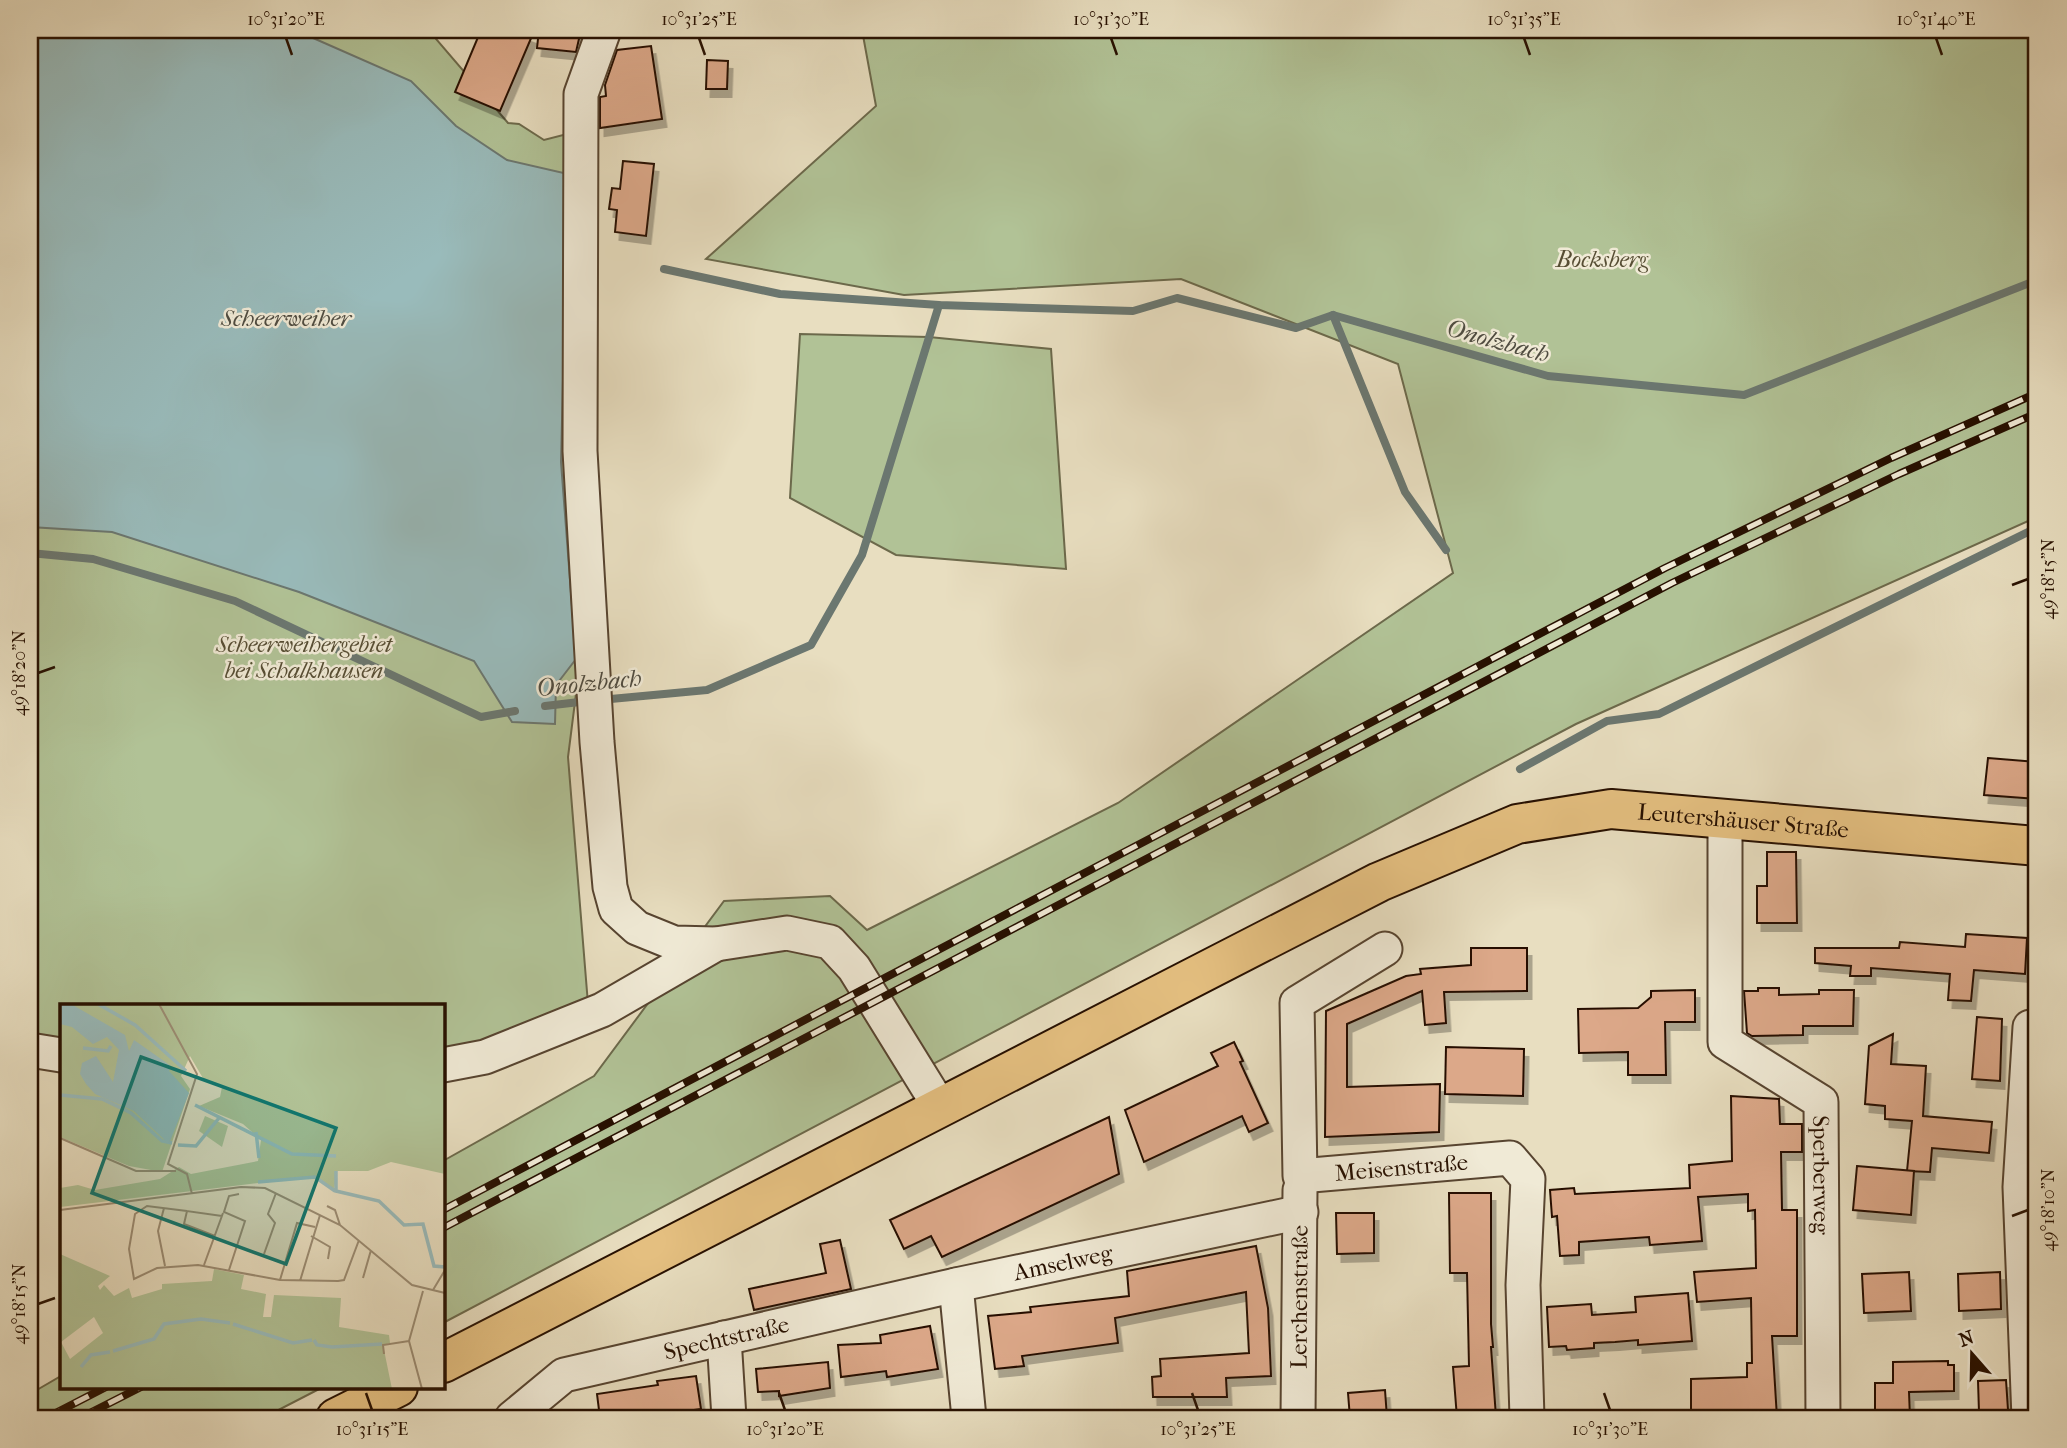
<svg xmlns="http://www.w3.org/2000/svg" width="2067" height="1448" font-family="'IM FELL French Canon',serif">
  <defs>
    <filter id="shadow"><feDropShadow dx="4.5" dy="8" stdDeviation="0" flood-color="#0004"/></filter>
  </defs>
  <rect width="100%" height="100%" fill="#e8dec0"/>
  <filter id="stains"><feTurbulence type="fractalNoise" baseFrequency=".00286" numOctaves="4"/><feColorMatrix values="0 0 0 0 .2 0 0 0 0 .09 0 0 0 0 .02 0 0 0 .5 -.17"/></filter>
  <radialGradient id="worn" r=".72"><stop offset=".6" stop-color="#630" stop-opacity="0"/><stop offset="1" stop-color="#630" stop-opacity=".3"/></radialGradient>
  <!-- green -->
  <g fill="#b1c296" stroke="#6c694b" stroke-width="2">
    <path d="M30 30H436V39L508 123 519 124 544 140 567 134 584 654 577 686 568 757 588 1004 458 1051H443V1005H61V1042L30 1038Z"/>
    <path d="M862 30H2037V517L1576 724 443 1323V1161L594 1076 724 901 830 896 867 930 1118 803 1453 573 1398 364 1181 279 904 295 706 259 876 106Z"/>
    <path d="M800 334 929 337 1051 349 1066 569 896 555 790 498Z"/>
    <path d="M61 1376V1387H323L263 1418H30V1394Z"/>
  </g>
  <!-- water -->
  <path fill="#9bb" stroke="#6b7770" stroke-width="2" d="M30 30H304V34L411 81 456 126 507 160 568 174 561 462 576 659 556 685 555 724 512 722 474 661 299 592 112 532 30 527Z"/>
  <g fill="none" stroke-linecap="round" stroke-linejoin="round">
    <!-- stream -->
    <g stroke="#6b7770" stroke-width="8">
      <path d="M664 269 780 294 939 305 1133 311 1177 298 1296 328 1333 315 1548 376 1744 395 2037 280"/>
      <path d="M1333 315 1405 492 1446 550"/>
      <path d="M30 553 93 559 235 601 481 717 515 711"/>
      <path d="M600 700 707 690 811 645 862 555 939 305"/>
      <path d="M545 706 588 701"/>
      <path d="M1520 769 1607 721 1659 714 2034 529 2037 530"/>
    </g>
  </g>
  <!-- building -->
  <g fill="#dca889" stroke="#271000" stroke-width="2" filter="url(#shadow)">
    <path d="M481 30H516L532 36 500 111 455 92Z"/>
    <path d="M539 30H581L576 52 537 48Z"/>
    <path d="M651 46 662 119 600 128V97L606 96 605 85 617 50Z"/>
    <path d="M707 60 728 61 727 89H706Z"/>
    <path d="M623 161 654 164 646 236 615 232 617 210 609 209 612 188 620 189Z"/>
    <path d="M1988 758 2037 762V799L1984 795Z"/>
    <path d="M1767 852H1796L1797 923H1757V886H1767Z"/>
    <path d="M1966 934 2027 938 2025 974 1974 970 1971 1001 1948 1000 1950 974 1871 968V976H1850L1851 966 1815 963V948H1899L1900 942 1965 947Z"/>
    <path d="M1471 948H1527V991L1444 992 1446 1023 1425 1025 1422 991 1347 1024V1087L1440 1084 1439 1132 1325 1137 1326 1011 1406 976 1421 974 1420 969 1471 965Z"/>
    <path d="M1758 988H1779V995L1819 994V990H1854L1853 1026H1803V1035L1752 1036 1747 1033 1744 991H1758Z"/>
    <path d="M1695 990V1022H1665L1666 1075H1628V1052L1579 1053 1578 1009 1638 1008 1651 997V991Z"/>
    <path d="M1977 1017 2002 1019 2000 1081 1972 1079Z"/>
    <path d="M1893 1034 1891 1064 1926 1066 1923 1116 1992 1122 1989 1153 1932 1148 1930 1172 1907 1171 1912 1121 1885 1119V1106L1865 1104 1869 1046Z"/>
    <path d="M1234 1042 1243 1061 1240 1062 1268 1123 1249 1132 1242 1116 1144 1162 1125 1110 1218 1066 1211 1053Z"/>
    <path d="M1446 1047 1524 1049 1523 1096 1445 1094Z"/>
    <path d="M1731 1096 1779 1099 1780 1124H1802V1152H1781L1782 1210H1797V1336H1772L1777 1418 1691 1415V1379L1747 1377V1363H1752L1751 1298 1697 1302 1694 1272 1756 1268 1755 1210 1748 1211V1194L1698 1197 1702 1241 1650 1245 1649 1237 1579 1242V1255L1560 1256 1557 1216 1552 1217 1550 1190 1574 1188 1575 1194 1690 1188 1689 1165 1732 1161Z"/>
    <path d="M1109 1117 1119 1174 942 1257 931 1236 904 1249 890 1220Z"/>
    <path d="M1857 1166 1914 1171 1911 1215 1853 1210Z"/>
    <path d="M1449 1193H1491V1324L1493 1347H1491L1496 1417 1457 1418 1453 1367 1469 1366 1467 1273H1450Z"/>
    <path d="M1336 1213H1374V1253L1337 1254Z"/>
    <path d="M840 1240 851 1289 754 1310 749 1289 826 1273 820 1244Z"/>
    <path d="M1256 1246 1268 1308 1271 1376 1226 1378 1227 1397H1153L1152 1377 1161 1376 1160 1359 1249 1353 1246 1292 1115 1318 1118 1343 1022 1356 1024 1366 995 1369 988 1316 1031 1312 1030 1307 1129 1296 1127 1271Z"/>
    <path d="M1909 1272 1911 1311 1864 1313 1862 1274Z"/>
    <path d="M2000 1272 2001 1309 1959 1311 1958 1274Z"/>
    <path d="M1688 1293 1692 1341 1638 1345V1340L1615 1342 1594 1343V1348L1567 1350 1566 1346 1549 1347 1547 1307 1591 1304 1592 1315 1636 1312 1635 1297Z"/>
    <path d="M930 1326 938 1369 887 1377 886 1371 841 1377 838 1345 881 1343 880 1335Z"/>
    <path d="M1948 1361V1365H1954V1391L1909 1392 1910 1418H1875V1383H1893V1362Z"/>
    <path d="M828 1362 830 1388 779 1396V1391L758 1392 756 1369Z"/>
    <path d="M696 1376 701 1409 637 1418H600L597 1394 658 1385 657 1381Z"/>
    <path d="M2006 1380 2008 1410 1979 1412 1978 1381Z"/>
    <path d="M1385 1390 1387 1418H1350L1348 1393Z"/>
  </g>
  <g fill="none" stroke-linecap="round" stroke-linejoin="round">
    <defs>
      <g id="minor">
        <path d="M604 30 581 94 580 451 597 742 610 887 616 909 637 928 674 943 716 944 787 933 830 942 854 968 940 1107"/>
        <path id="s1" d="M1725 818V1042L1821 1102 1823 1418"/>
        <path id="s2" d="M1385 949 1297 1003 1300 1176 1510 1158 1528 1179 1523 1285 1527 1418"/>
        <path d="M30 1050 61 1055"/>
        <path d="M443 1065 485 1057 602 1010 716 944"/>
        <path d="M724 1338 729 1418"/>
        <path id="s3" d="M512 1418 564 1375 956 1285"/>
        <path id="s4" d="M969 1418 956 1285 1301 1212"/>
        <path id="s5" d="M1298 1418 1300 1190"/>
        <path d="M2029 1418 2020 1187 2030 1027 2037 1026"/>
      </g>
      <g id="major">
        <path id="s6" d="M443 1363 1379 882 1517 824 1611 809 2037 846"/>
        <path d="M336 1418 398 1387"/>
      </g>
    </defs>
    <!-- minor casing -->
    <use href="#minor" stroke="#574430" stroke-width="37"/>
    <!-- major casing -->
    <use href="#major" stroke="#271000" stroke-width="42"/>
    <!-- minor -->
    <use href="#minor" stroke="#f0ead6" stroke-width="33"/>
    <!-- major -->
    <use href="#major" stroke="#e4bf80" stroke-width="38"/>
    <defs>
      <g id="rail">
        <path d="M443 1210 1665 568 1891 458 2037 393"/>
        <path d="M443 1228 1672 583 1899 474 2037 413"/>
        <path d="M46 1418 106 1387"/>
        <path d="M80 1418 141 1387"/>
      </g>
    </defs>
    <!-- rail casing -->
    <use href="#rail" stroke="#271000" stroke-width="8"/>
    <!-- rail -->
    <use href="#rail" stroke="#f0ead6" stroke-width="5" stroke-dasharray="16" stroke-linecap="butt"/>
  </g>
  <!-- ticks -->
  <path fill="none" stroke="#271000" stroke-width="2.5" d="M286 38 292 55M699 38 705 55M1111 38 1117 55M1524 38 1530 55M1936 38 1942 55M2012 585 2028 579M38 673 55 667M2012 1216 2028 1210M38 1304 55 1298M366 1393 372 1410M779 1393 785 1410M1192 1393 1198 1410M1604 1393 1610 1410"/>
  <g text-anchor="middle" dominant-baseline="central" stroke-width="5" stroke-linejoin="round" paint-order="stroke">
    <!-- park labels -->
    <g font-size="23" font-style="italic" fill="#574e34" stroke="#f0ead6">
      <text x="1602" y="259">Bocksberg</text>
      <text x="304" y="644">Scheerweihergebiet<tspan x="304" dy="26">bei Schalkhausen</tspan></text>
    </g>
    <!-- street labels -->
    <g font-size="23" fill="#271000" stroke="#f0ead6">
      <text stroke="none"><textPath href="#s6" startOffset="1430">Leutershäuser Straße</textPath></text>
      <text stroke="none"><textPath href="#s2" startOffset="378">Meisenstraße</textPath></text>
      <text stroke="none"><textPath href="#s1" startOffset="410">Sperberweg</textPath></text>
      <text stroke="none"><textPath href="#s4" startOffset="243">Amselweg</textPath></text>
      <text stroke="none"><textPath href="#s5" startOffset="121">Lerchenstraße</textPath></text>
      <text stroke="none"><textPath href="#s3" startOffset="234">Spechtstraße</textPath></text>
    </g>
    <!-- water labels -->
    <g font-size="24" font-style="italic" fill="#4f4c41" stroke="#f0ead6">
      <text x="286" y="318">Scheerweiher</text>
      <text transform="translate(1498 341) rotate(15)">Onolzbach</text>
      <text transform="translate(589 683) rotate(-6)">Onolzbach</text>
    </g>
  </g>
  <!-- overview -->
  <g transform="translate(60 1004)">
    <rect width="385" height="385" fill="#e8dec0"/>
    <path d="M0 0H385V170L331 158 308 167H277L274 186 256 172 0 203V184L18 181 35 186 100 175 119 163 131 170 198 157 201 136 183 120 139 102 160 93 162 83 144 76 130 52 121 72 130 85 102 168 69 162 0 133ZM145 112 168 122 162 143 139 127ZM0 250 50 272 38 282 40 286 44 281 54 292 69 284 72 294 102 285V280L152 277 154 265 184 271 181 285 206 290 203 313H211L214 291 281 294 279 323 329 331 330 339 323 341 332 385H0ZM34 313 43 329 10 355 1 338Z" fill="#b1c296" fill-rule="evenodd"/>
    <path d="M0 0H11L65 31 69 47 74 36 111 62 109 67 129 89 109 140 74 107 35 90 26 80 20 70 22 59 36 52 53 78 59 46 47 33 33 40 12 23 0 20Z" fill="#9bb"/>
    <path fill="none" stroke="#9bb" stroke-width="3.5" d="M38 0 75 21 126 67M23 44 48 47 51 42M0 91 42 95 71 109 102 137 112 139M135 101 232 150 276 152M196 128 199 154M118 141 136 142 159 114M276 167V187L319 197 344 221 363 220 374 262 385 263M198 178 255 173 275 187M173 320 233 339 252 336M254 336 257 341 272 343 322 340M53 347 94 335 104 320 141 315 170 319M21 363 31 351 50 348"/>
    <path fill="none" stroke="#9b8c73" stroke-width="2" d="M99 0 137 70 108 160 127 170 132 190M0 134 76 167H116M267 202 275 206 280 221M104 204 98 227 105 262M0 206 181 183 205 184 280 221 352 281 385 289M127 207 87 202 75 210 69 245 74 275 97 264 138 261 220 276 278 277 284 276 299 236M155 232 124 220 127 207 162 212M251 232 270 243 268 255M204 250 215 219 208 210 216 189M144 261 163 209M169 266 185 217 164 208 169 192 179 190M303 274 311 246M220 276 237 219 255 223M240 277 260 211M373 286 385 266M324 350 323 341 349 337M362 385 349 337 363 287"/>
    <path fill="#0f766e" fill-opacity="0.15" stroke="#0f766e" stroke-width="3.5" d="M81 53 276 124 226 260 32 189Z"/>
    <rect width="385" height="385" fill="none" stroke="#271000" stroke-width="3.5"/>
  </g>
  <!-- margin -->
  <rect width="2067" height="1448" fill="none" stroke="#e8dec0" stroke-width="77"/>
  <!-- north arrow -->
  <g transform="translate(1972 1354) rotate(340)" stroke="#f0ead6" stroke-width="5" paint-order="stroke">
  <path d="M0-5L12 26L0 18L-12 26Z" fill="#271000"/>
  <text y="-10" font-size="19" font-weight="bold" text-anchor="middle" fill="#271000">N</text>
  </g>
  <rect x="38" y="38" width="1990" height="1372" fill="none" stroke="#271000" stroke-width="2.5"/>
  <g font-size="18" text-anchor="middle" fill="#271000">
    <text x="286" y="25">10°31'20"E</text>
    <text x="699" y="25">10°31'25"E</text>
    <text x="1111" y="25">10°31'30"E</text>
    <text x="1524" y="25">10°31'35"E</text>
    <text x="1936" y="25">10°31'40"E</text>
    <text transform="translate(2048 579) rotate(-90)" y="6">49°18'15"N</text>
    <text transform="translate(19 673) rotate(-90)" y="6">49°18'20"N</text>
    <text transform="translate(2048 1210) rotate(-90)" y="6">49°18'10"N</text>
    <text transform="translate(19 1304) rotate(-90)" y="6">49°18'15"N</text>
    <text x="372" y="1435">10°31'15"E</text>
    <text x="785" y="1435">10°31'20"E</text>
    <text x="1198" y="1435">10°31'25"E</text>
    <text x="1610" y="1435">10°31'30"E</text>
  </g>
  <rect width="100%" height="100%" filter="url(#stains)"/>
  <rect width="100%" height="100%" fill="url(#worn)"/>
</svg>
